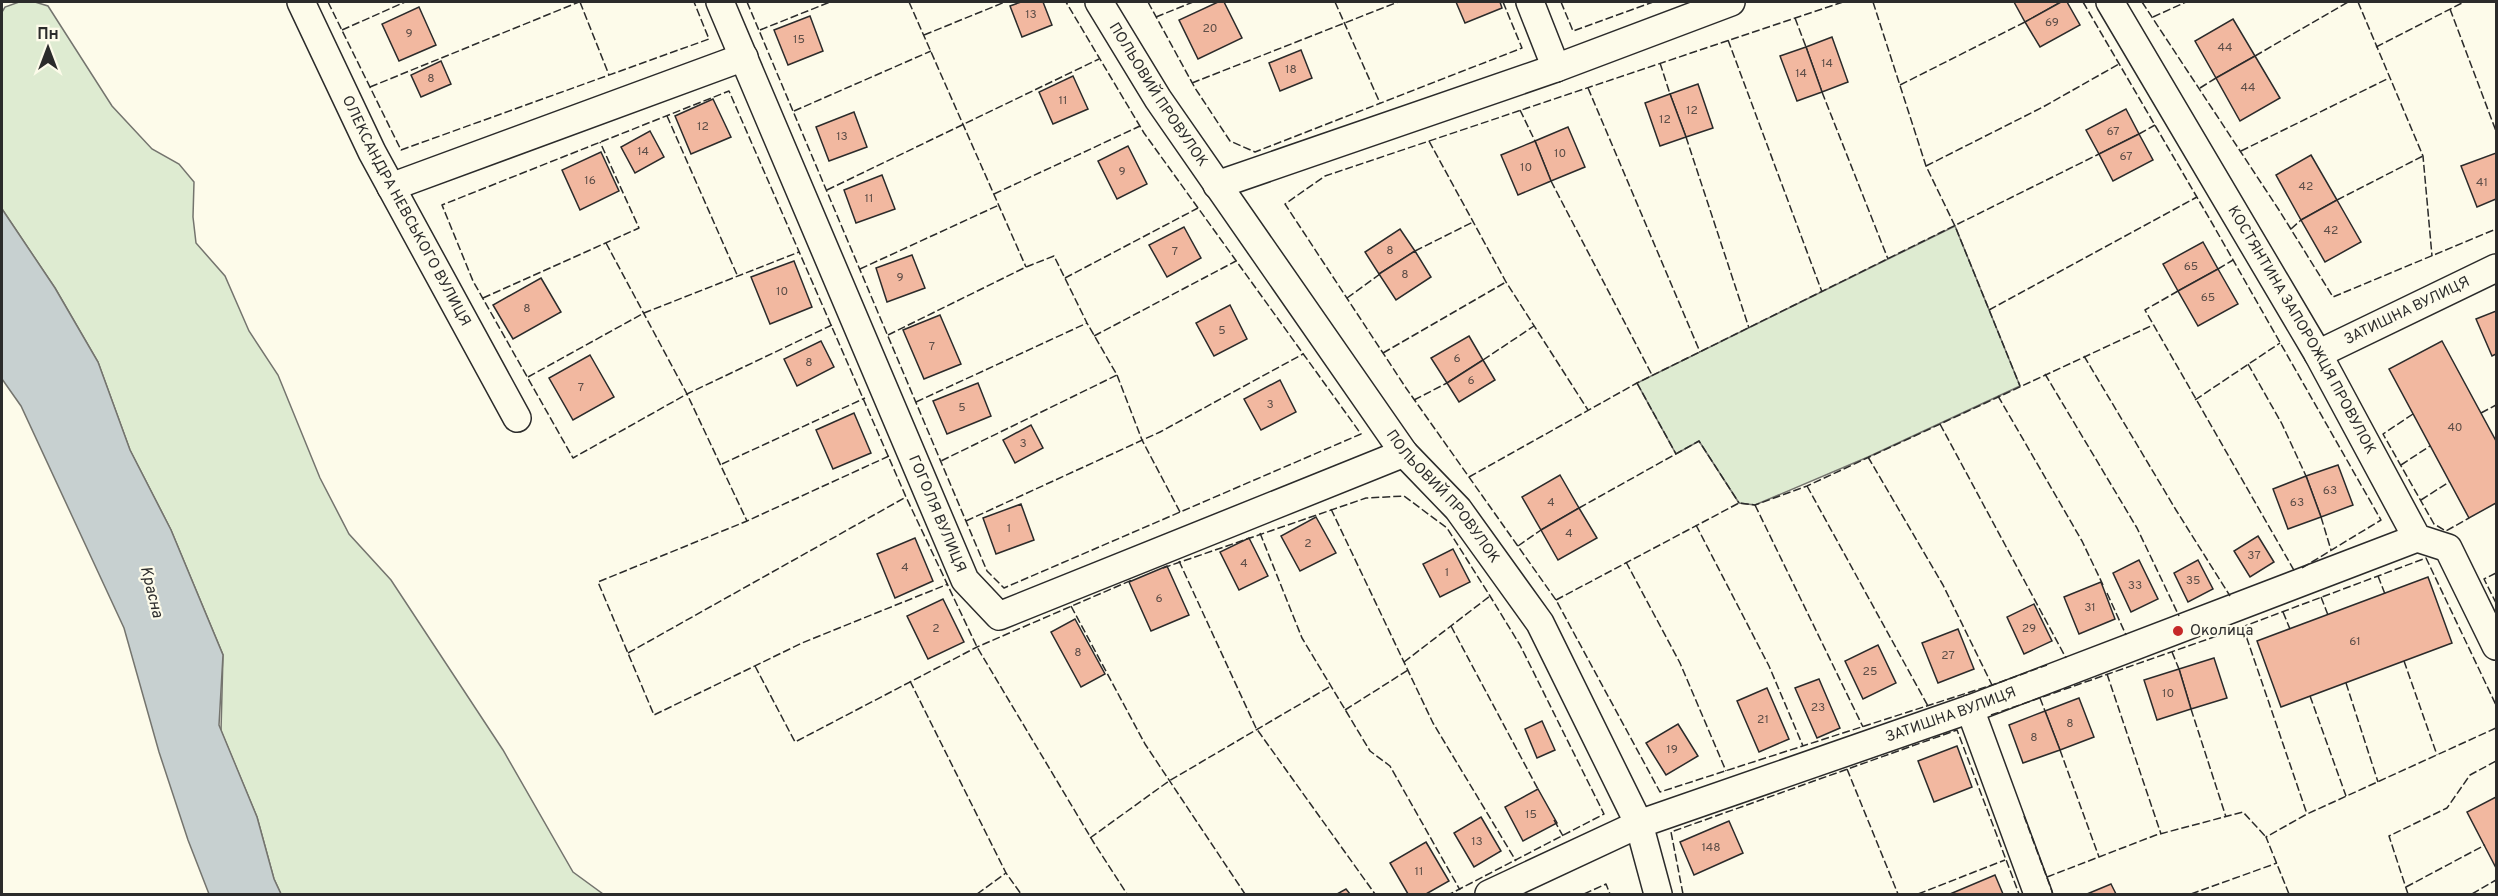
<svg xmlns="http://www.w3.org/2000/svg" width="2498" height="896" font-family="Overpass,sans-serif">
  <rect width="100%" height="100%" fill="#fdfbea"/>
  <!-- green -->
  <g fill="#deebd1" stroke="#74746e" stroke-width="1.5">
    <path d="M19 2H35L48 6 112 106 152 149 179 164 194 182 193 217 196 243 225 276 249 331 278 375 320 478 349 534 391 580 503 750 573 872 603 894H281L274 879 257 817 221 731 223 655 171 530 130 450 98 362 55 288 2 209V12L5 7Z"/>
    <path d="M1955 226 2020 386 1868 457 1755 505 1739 503 1699 441 1676 454 1637 383Z"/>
  </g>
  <!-- water -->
  <path fill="#c7d0d0" stroke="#74746e" stroke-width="1.5" d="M2 209 55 288 98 362 130 450 171 530 223 655 219 725 257 817 274 879 281 894H209L188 840 159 752 124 628 21 406 2 379Z"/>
  <!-- building -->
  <g fill="#f2b8a0" stroke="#2b2b2b" stroke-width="1.5">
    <path d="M1021 2H1043L1052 25 1022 37 1010 6Z"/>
    <path d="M1218 2H1224L1242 38 1198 59 1179 20Z"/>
    <path d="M1456 2H1500L1502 8 1465 23Z"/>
    <path d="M2014 2H2061L2025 22Z"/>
    <path d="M2061 2H2067L2080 25 2040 47 2025 22Z"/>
    <path d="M419 7 436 45 399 61 382 24Z"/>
    <path d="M810 16 823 51 788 65 774 30Z"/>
    <path d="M2233 19 2255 56 2216 78 2195 41Z"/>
    <path d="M1832 37 1848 82 1822 92 1806 47Z"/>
    <path d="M1806 47 1822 92 1797 101 1780 56Z"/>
    <path d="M1301 50 1312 78 1280 91 1269 63Z"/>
    <path d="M2255 56 2280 98 2240 121 2216 78Z"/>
    <path d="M441 61 451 84 421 97 411 75Z"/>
    <path d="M1073 76 1088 109 1053 124 1039 92Z"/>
    <path d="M1698 84 1713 128 1686 137 1670 94Z"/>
    <path d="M1670 94 1686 137 1660 146 1645 103Z"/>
    <path d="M713 99 731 137 691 154 675 116Z"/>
    <path d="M2126 109 2139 134 2099 154 2086 130Z"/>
    <path d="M854 112 867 147 829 161 816 127Z"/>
    <path d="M1568 127 1585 167 1551 181 1535 141Z"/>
    <path d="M650 131 664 157 635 173 621 147Z"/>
    <path d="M2139 134 2153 160 2113 181 2099 154Z"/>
    <path d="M1535 141 1551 181 1518 195 1501 155Z"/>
    <path d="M1128 146 1147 184 1117 199 1098 161Z"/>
    <path d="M601 152 619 191 580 210 562 170Z"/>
    <path d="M2496 153V199L2477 207 2461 166Z"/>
    <path d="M2311 155 2337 200 2301 220 2276 175Z"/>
    <path d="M882 175 895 209 856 223 844 190Z"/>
    <path d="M2337 200 2361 242 2325 262 2301 220Z"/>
    <path d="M1184 227 1201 258 1167 277 1149 245Z"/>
    <path d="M1400 229 1415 251 1379 274 1365 252Z"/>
    <path d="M2203 242 2218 269 2178 291 2163 264Z"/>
    <path d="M1415 251 1431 277 1396 300 1379 274Z"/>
    <path d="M912 255 925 288 887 302 876 268Z"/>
    <path d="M794 261 812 307 770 324 751 277Z"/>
    <path d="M2218 269 2238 304 2198 326 2178 291Z"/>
    <path d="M541 278 561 312 513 339 493 305Z"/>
    <path d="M1230 305 1247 339 1214 356 1196 323Z"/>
    <path d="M2496 311V354L2492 356 2476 319Z"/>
    <path d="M940 315 961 364 924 379 903 330Z"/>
    <path d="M1469 336 1483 360 1447 383 1431 358Z"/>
    <path d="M821 341 834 367 797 386 784 359Z"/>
    <path d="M2442 341 2496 441V503L2469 518 2389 369Z"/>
    <path d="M590 355 614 397 573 420 549 378Z"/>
    <path d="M1483 360 1495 380 1459 402 1447 383Z"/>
    <path d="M1280 380 1296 412 1261 430 1244 399Z"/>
    <path d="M978 383 991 416 947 434 933 401Z"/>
    <path d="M854 413 871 453 833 469 816 430Z"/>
    <path d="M1031 425 1043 448 1015 463 1003 440Z"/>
    <path d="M2338 465 2353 505 2321 517 2306 476Z"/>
    <path d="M1560 475 1579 508 1541 530 1522 497Z"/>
    <path d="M2306 476 2321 517 2288 529 2273 489Z"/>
    <path d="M1021 504 1034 540 996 554 983 518Z"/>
    <path d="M1579 508 1597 538 1558 560 1541 530Z"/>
    <path d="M1316 517 1336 553 1300 571 1281 536Z"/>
    <path d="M2258 536 2274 562 2250 577 2234 551Z"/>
    <path d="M915 538 933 581 895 598 877 554Z"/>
    <path d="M1249 538 1268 576 1239 590 1220 552Z"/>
    <path d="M1453 549 1470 582 1440 597 1423 564Z"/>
    <path d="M2139 560 2158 599 2131 612 2113 573Z"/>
    <path d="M2198 560 2213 589 2188 602 2174 573Z"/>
    <path d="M1167 566 1189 615 1151 631 1129 582Z"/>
    <path d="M2428 577 2452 643 2281 707 2257 641Z"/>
    <path d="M2101 582 2115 619 2079 634 2064 597Z"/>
    <path d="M943 599 964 642 928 659 907 616Z"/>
    <path d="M2034 604 2052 641 2024 654 2007 617Z"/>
    <path d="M1075 619 1105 674 1081 687 1051 632Z"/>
    <path d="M1958 629 1974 669 1938 683 1922 643Z"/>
    <path d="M1878 645 1896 683 1863 699 1845 661Z"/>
    <path d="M2214 658 2227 698 2191 709 2179 669Z"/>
    <path d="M2179 669 2191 709 2157 720 2144 680Z"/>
    <path d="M1819 679 1840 728 1817 738 1795 688Z"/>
    <path d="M1767 688 1789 739 1759 752 1737 701Z"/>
    <path d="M2079 698 2094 737 2060 750 2045 711Z"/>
    <path d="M2045 711 2060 750 2023 763 2009 725Z"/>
    <path d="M1542 721 1555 750 1537 758 1525 729Z"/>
    <path d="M1678 724 1698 756 1666 775 1646 743Z"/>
    <path d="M1957 746 1972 787 1934 802 1918 761Z"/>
    <path d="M1538 789 1557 823 1523 841 1505 807Z"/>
    <path d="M2496 797V868L2467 812Z"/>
    <path d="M1481 817 1501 851 1474 867 1454 833Z"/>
    <path d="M1729 821 1743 853 1694 875 1680 842Z"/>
    <path d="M1426 842 1449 881 1426 894H1408L1390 863Z"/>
    <path d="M1995 875 2003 894H1950Z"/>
    <path d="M2111 884 2116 894H2087Z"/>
    <path d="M1346 889 1350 894H1337Z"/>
  </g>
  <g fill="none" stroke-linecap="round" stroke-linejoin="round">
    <defs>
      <g id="street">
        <path id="s1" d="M301 2 372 152 517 418"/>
        <path id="s2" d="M720 2 965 580 999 616 1404 453"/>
        <path id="s3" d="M1099 2 1158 99 1404 453 1458 509 1540 623 1639 824 1658 894"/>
        <path d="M1530 2 1556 68"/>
        <path id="s4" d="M2110 2 2318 354 2417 538 2448 548 2496 646"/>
        <path d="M1217 185 1556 68 1731 2"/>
        <path d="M391 187 744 57"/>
        <path id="s5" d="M2318 354 2496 268"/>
        <path d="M1970 709 2038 894"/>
        <path id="s6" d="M1489 894 1639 824 1970 709 2417 538"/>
      </g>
    </defs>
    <!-- street casing -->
    <use href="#street" stroke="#2b2b2b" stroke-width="30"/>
    <!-- street -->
    <use href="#street" stroke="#fdfbea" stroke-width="27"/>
    <!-- fence -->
    <g stroke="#2b2b2b" stroke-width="1.5" stroke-dasharray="8 3" stroke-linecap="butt">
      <path d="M328 2 401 150 709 39 694 2"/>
      <path d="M580 2 609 75"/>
      <path d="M747 2 987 571 1004 588 1361 434 1144 133 1066 2"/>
      <path d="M909 2 1026 267"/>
      <path d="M1148 2 1195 88 1230 141 1255 152 1522 48 1503 2"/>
      <path d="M1335 2 1380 103"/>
      <path d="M1561 2 1573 31 1653 2"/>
      <path d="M1843 2 1325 176 1285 204 1406 388 1556 600 1660 792 1998 683 2047 665"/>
      <path d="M1873 2 1926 166 1955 226 2020 386"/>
      <path d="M2083 2 2212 223 2381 520 2302 568"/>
      <path d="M2142 2 2279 210 2333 297 2496 229"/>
      <path d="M2358 2 2423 156 2432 256"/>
      <path d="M2450 9 2496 131"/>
      <path d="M1156 17 1193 2"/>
      <path d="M2153 17 2186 2"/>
      <path d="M1795 18 1806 47"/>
      <path d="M342 30 405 2"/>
      <path d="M760 30 830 2"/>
      <path d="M924 35 1005 2"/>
      <path d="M1728 40 1822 292"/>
      <path d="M2376 47 2464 2"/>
      <path d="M2255 56 2348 2"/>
      <path d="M1660 63 1670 94"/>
      <path d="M1192 83 1398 2"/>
      <path d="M1900 85 2025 22"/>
      <path d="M370 87 579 2"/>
      <path d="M1588 88 1700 352"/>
      <path d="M2200 88 2216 78"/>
      <path d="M1822 92 1888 259"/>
      <path d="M1520 110 1535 141"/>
      <path d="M794 111 931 51"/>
      <path d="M667 116 738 277"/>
      <path d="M2139 134 2155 125"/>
      <path d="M1686 137 1749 328"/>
      <path d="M1429 141 1506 282 1588 410"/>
      <path d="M2241 151 2389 78"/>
      <path d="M1926 166 2043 107 2119 64"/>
      <path d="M1551 181 1652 375"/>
      <path d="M827 190 1099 59"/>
      <path d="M994 194 1140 126"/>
      <path d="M2337 200 2423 156"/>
      <path d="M2291 229 2301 220"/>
      <path d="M606 243 687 394 747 521"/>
      <path d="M1415 251 1473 222"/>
      <path d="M860 269 999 205"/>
      <path d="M2218 269 2233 260"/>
      <path d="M1065 278 1198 208"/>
      <path d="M2178 291 2145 310 2295 572"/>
      <path d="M483 298 639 228 600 142"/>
      <path d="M1347 298 1380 274"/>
      <path d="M1989 310 2197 197"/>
      <path d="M832 325 687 394 573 458 473 281 442 205 729 91 906 497 977 647 1094 843 1127 894"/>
      <path d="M888 335 1026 267 1054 256 1087 323 1117 375 941 461"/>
      <path d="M1094 336 1236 261"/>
      <path d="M1383 353 1506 282"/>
      <path d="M2084 356 2176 510 2230 596"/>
      <path d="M1483 360 1534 326"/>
      <path d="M2248 364 2282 424 2306 476"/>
      <path d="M2045 374 2137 528 2179 616"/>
      <path d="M1117 375 1142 440 1180 512"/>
      <path d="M528 377 644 313 799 252"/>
      <path d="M1637 383 1676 454"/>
      <path d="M1998 396 2082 541 2103 585"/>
      <path d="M1414 400 1447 383"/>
      <path d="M2195 400 2280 343"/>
      <path d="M916 402 1087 323"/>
      <path d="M2481 413 2496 405"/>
      <path d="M2413 414 2383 434 2434 524 2446 531 2469 518"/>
      <path d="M1940 424 2066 658"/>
      <path d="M889 456 747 521 598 582 654 715 802 643 948 584"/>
      <path d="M1868 457 1943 585 1992 685"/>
      <path d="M722 464 865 398"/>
      <path d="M2401 465 2430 446"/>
      <path d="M1469 477 1637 383 2099 154"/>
      <path d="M1807 486 1928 706"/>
      <path d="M2421 500 2449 482"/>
      <path d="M1755 505 1863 727"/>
      <path d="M1579 508 1699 441 1739 503"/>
      <path d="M1331 509 1433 723 1516 861"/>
      <path d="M2321 517 2331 550"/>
      <path d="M966 521 1160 432 1303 354"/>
      <path d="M1696 525 1769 666 1803 746"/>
      <path d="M1260 533 1302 638 1370 751 1390 766 1460 890"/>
      <path d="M1518 546 1541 530"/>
      <path d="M1179 561 1256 728 1375 894"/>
      <path d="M1626 562 1680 663 1726 771"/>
      <path d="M1163 568 1366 498 1404 496 1447 528 1490 596 1520 645 1604 814 1450 894"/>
      <path d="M2496 573 2484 579 2496 603"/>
      <path d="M2378 576 2385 594"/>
      <path d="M2107 593 2126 635"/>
      <path d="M2321 597 2328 615"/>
      <path d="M1556 600 1739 503 1755 505 1807 486 2153 325"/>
      <path d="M1071 606 1145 744 1245 894"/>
      <path d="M2283 612 2290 629"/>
      <path d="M1451 626 1539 791"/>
      <path d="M2243 627 2307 814"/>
      <path d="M2172 652 2179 669"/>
      <path d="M628 653 906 497"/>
      <path d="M2404 661 2437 755"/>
      <path d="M1404 662 1490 596"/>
      <path d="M755 666 795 742 977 647 1132 580"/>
      <path d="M2107 674 2161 834"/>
      <path d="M910 681 1006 873 1021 894"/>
      <path d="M2346 683 2378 782"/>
      <path d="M2310 696 2346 796"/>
      <path d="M2040 698 2045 711"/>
      <path d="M2191 709 2226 817"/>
      <path d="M1345 710 1408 670"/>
      <path d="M1991 715 2234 630 2426 558 2496 705"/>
      <path d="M2060 750 2099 857"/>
      <path d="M1847 769 1898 894"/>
      <path d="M2024 816 2053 894"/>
      <path d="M1554 820 1563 836"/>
      <path d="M1090 838 1169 781 1331 686"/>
      <path d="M2047 877 2156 835 2243 812 2266 837"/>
      <path d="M2406 887 2485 845"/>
      <path d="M977 894 1006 873"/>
      <path d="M1584 894 1606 884 1610 894"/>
      <path d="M1683 894 1671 832 1957 730 2019 894"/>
      <path d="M1918 894 2005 860"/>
      <path d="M2191 894 2277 863"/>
      <path d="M2289 894 2266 837 2307 814 2496 728"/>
      <path d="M2408 894 2389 836 2447 808 2470 775 2496 761"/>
      <path d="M2472 894 2496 880"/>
    </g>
  </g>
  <!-- markers -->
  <circle fill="#c62828" stroke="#fdfbea" stroke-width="2" cx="2178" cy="631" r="6"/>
  <g text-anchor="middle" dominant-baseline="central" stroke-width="4.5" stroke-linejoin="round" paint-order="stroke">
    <!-- number labels -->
    <g font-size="12" fill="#5d4e48">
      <text x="1031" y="15">13</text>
      <text x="2052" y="23">69</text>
      <text x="1210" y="29">20</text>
      <text x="409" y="34">9</text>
      <text x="799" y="40">15</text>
      <text x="2225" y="48">44</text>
      <text x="1827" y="64">14</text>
      <text x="1291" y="70">18</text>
      <text x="1801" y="74">14</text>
      <text x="431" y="79">8</text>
      <text x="2248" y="88">44</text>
      <text x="1063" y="101">11</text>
      <text x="1692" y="111">12</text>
      <text x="1665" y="120">12</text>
      <text x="703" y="127">12</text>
      <text x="2113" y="132">67</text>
      <text x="842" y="137">13</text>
      <text x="643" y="152">14</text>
      <text x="1560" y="154">10</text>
      <text x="2126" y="157">67</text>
      <text x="1526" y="168">10</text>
      <text x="1122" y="172">9</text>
      <text x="590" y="181">16</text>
      <text x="2482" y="183">41</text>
      <text x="2306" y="187">42</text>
      <text x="869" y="199">11</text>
      <text x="2331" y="231">42</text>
      <text x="1390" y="251">8</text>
      <text x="1175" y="252">7</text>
      <text x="2191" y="267">65</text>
      <text x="1405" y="275">8</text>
      <text x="900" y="278">9</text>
      <text x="782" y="292">10</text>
      <text x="2208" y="298">65</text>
      <text x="527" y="309">8</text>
      <text x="1222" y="331">5</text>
      <text x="932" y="347">7</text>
      <text x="1457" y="359">6</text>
      <text x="809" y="363">8</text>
      <text x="1471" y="381">6</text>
      <text x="581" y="388">7</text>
      <text x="1270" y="405">3</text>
      <text x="962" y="408">5</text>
      <text x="2455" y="428">40</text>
      <text x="1023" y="444">3</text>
      <text x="2330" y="491">63</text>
      <text x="1551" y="503">4</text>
      <text x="2297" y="503">63</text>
      <text x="1009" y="529">1</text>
      <text x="1569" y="534">4</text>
      <text x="1308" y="544">2</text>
      <text x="2254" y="556">37</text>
      <text x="1244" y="564">4</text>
      <text x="905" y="568">4</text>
      <text x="1447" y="573">1</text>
      <text x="2193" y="581">35</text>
      <text x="2135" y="586">33</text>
      <text x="1159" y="599">6</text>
      <text x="2090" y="608">31</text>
      <text x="936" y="629">2</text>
      <text x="2029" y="629">29</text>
      <text x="2355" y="642">61</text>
      <text x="1078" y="653">8</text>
      <text x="1948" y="656">27</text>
      <text x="1870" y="672">25</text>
      <text x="2168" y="694">10</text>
      <text x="1818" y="708">23</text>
      <text x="1763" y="720">21</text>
      <text x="2070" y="724">8</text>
      <text x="2034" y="738">8</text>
      <text x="1672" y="750">19</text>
      <text x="1531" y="815">15</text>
      <text x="1477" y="842">13</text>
      <text x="1711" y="848">148</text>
      <text x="1419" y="872">11</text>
    </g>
    <!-- street labels -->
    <g font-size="15" fill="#2b2b2b" stroke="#fdfbea">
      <text stroke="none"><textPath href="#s3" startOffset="110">ПОЛЬОВИЙ ПРОВУЛОК</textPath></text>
      <text stroke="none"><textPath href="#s1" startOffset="234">ОЛЕКСАНДРА НЕВСЬКОГО ВУЛИЦЯ</textPath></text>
      <text stroke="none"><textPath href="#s5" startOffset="99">ЗАТИШНА ВУЛИЦЯ</textPath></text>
      <text stroke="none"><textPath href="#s4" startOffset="380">КОСТЯНТИНА ЗАПОРОЖЦЯ ПРОВУЛОК</textPath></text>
      <text stroke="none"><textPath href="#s3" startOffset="603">ПОЛЬОВИЙ ПРОВУЛОК</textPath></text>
      <text stroke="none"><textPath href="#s2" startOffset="556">ГОГОЛЯ ВУЛИЦЯ</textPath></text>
      <text stroke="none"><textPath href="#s6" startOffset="496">ЗАТИШНА ВУЛИЦЯ</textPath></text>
    </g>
    <!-- poi labels -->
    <g font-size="15" fill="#2b2b2b" stroke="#fdfbea" text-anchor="start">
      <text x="2190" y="631">Околица</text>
    </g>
    <!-- water labels -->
    <g font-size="16" font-style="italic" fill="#2b2b2b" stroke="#fdfbea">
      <text transform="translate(151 592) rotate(76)">Красна</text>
    </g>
  </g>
  <!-- border -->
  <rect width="2498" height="896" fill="none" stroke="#2b2b2b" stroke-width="6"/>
  <!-- north arrow -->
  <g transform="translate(48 48)" stroke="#fdfbea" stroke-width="4.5" paint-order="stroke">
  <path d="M0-4.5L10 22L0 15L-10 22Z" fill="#2b2b2b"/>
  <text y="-9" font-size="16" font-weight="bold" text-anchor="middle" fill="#2b2b2b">Пн</text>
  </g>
</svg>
